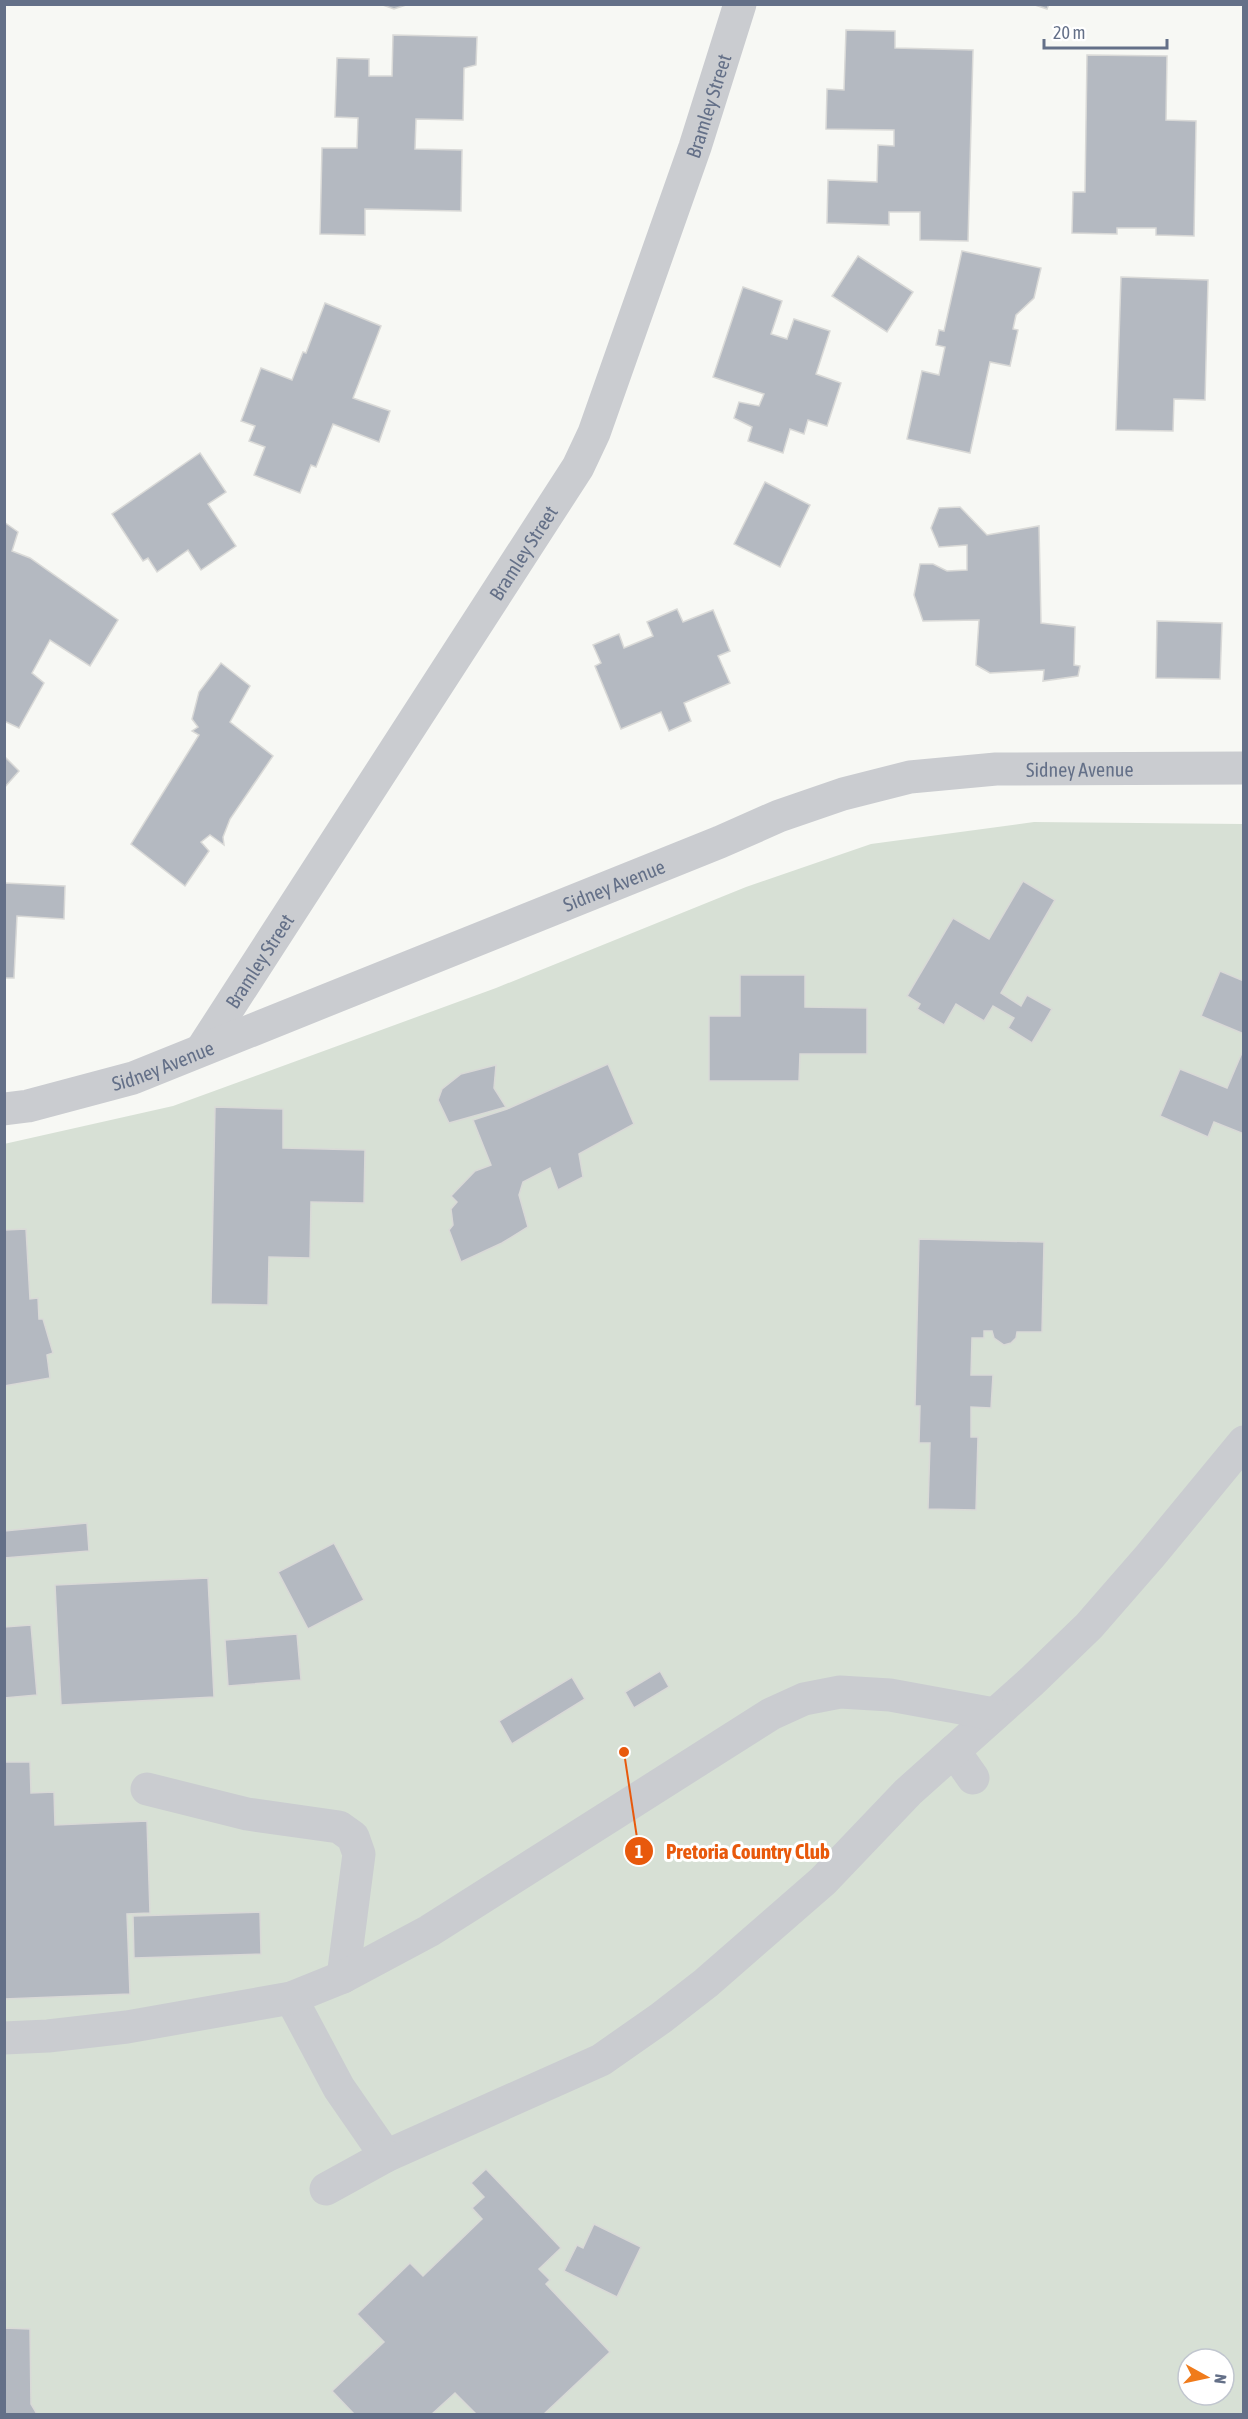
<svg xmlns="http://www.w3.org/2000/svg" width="1248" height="2419" font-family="'Asap Condensed',sans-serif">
  <rect width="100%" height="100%" fill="#f7f8f4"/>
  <!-- green -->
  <path fill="#d7e0d5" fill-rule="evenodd" d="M1034 822 1243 824V2414H5L4 1144 173 1106 496 988 746 887 871 844ZM1188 2359H1224V2395H1188Z"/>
  <!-- building -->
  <g fill="#b4b9c1" stroke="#d9d9d7" stroke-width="1.5">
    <path d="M380 4H409L394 9Z"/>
    <path d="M1032 4H1049L1047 9Z"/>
    <path d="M846 30 895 31V48L973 50 968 241 920 240V212H889V225L827 223 828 180 877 182 878 145 894 146V130L826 129 827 89 844 90Z"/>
    <path d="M393 35 477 37 476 65 464 68 463 120 416 119 415 149 462 150 461 211 365 209V235L320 234 322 148H357L358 118 335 117 337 58 369 59V76H392Z"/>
    <path d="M1087 55 1167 56 1166 120 1196 121 1194 236 1156 235V228H1117V234L1072 233 1073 192H1085Z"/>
    <path d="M962 251 1041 268 1034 298 1016 315 1013 329 1018 330 1010 366 990 362 970 453 907 439 922 371 939 375 945 347 936 345 939 330 944 331Z"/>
    <path d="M858 256 913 292 887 332 832 296Z"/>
    <path d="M1121 277 1208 280 1205 400 1174 399 1173 431 1116 430Z"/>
    <path d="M743 287 782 301 771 334 787 339 794 319 830 331 816 374 841 383 827 426 808 420 804 434 790 429 783 453 748 441 752 427 734 418 739 402 759 406 764 394 713 377Z"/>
    <path d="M325 303 381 326 353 398 390 411 379 442 333 424 316 467 311 465 300 493 254 475 265 447 249 441 255 426 241 421 261 368 292 380 303 352 306 353Z"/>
    <path d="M200 453 226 492 208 504 236 546 201 570 188 550 157 572 148 558 143 561 112 514Z"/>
    <path d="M765 482 810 505 780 567 734 544Z"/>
    <path d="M960 507 987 535 1039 526 1041 623 1075 627 1074 665 1080 666 1078 676 1043 681 1044 670 990 673 976 665 979 620 923 621 914 595 920 564H933L947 571 967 570V545L939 547 931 528 939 508Z"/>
    <path d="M4 522 18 532 12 551 30 558 118 620 90 666 50 640 32 673 44 683 19 728 4 721Z"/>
    <path d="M677 609 683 622 713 610 730 651 718 656 730 683 684 703 691 721 669 731 661 712 621 729 595 666 601 663 593 645 619 634 624 648 653 636 647 622Z"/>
    <path d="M1157 621 1222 623 1220 679 1156 678Z"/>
    <path d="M221 663 250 686 230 722 273 756 230 819 223 837 224 845 210 835 201 842 209 851 185 886 131 844 199 735 192 731 198 727 192 719 199 692Z"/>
    <path d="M4 756 19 771 4 788Z"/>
    <path d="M1023 881 1055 900 1001 993 1021 1006 1027 995 1052 1009 1032 1043 1008 1028 1014 1018 993 1006 984 1021 956 1004 944 1025 917 1009 920 1004 907 996 953 918 989 939Z"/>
    <path d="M4 883 65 886 64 919 17 916 14 978H4Z"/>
    <path d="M1220 971 1244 981V1034L1201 1016Z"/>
    <path d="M740 975H805V1007L867 1008V1054H800L799 1081H709V1016H740Z"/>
    <path d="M1244 1048V1134L1214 1122 1208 1137 1160 1116 1180 1069 1227 1088Z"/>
    <path d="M608 1064 634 1124 579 1154 583 1177 558 1190 550 1168 523 1182 519 1195 528 1227 502 1243 461 1262 449 1230 453 1225 451 1209 457 1202 451 1196 475 1171 491 1165 473 1120 507 1109Z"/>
    <path d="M496 1065 494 1088 506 1107 449 1123 438 1100 442 1089 461 1074Z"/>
    <path d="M215 1107 283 1109V1148L365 1150 364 1203 311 1202 310 1258 269 1257 268 1305 211 1304Z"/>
    <path d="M26 1229 30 1299 38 1298 39 1319H43L53 1353 47 1355 50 1378 4 1386V1230Z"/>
    <path d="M919 1239 1044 1242 1042 1332H1017L1016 1338 1011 1343 1004 1345 994 1338 992 1331H984V1338H972L971 1375H993L991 1408 971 1407V1437H978L976 1510 928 1509 930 1443H919L920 1406H915Z"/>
    <path d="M87 1523 89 1551 4 1558V1531Z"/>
    <path d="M334 1543 364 1600 308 1629 278 1572Z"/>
    <path d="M208 1578 214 1697 61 1705 55 1585Z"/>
    <path d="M31 1625 37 1695 4 1698V1627Z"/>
    <path d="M297 1634 301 1680 228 1686 225 1640Z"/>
    <path d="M660 1671 669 1687 634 1708 625 1692Z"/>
    <path d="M572 1677 585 1699 512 1744 499 1721Z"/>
    <path d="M4 1762H30L31 1793 54 1792 55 1825 147 1821 150 1913 127 1914 130 1994 4 1999Z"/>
    <path d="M260 1912 261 1954 134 1958 133 1916Z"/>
    <path d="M486 2169 561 2248 539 2269 550 2280 546 2284 610 2352 544 2414H476L455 2393 432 2414H354L332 2391 384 2342 357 2314 410 2263 423 2276 482 2219 472 2208 484 2197 471 2183Z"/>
    <path d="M594 2224 641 2247 617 2297 564 2271 577 2245 583 2248Z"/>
    <path d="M4 2328 30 2329 31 2404 37 2414H4Z"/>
  </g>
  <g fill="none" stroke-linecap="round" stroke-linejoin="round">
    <!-- minor -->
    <g stroke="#caccd0" stroke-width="33">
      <path id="s1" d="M202 1049 578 467 594 433 695 147 740 4"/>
      <path id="s2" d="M4 1109 28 1106 133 1078 720 842 779 816 843 794 910 777 996 769 1244 768"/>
      <path d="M954 1751 973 1778"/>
      <path d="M147 1789 247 1814 339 1827 353 1837 359 1854 343 1977"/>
      <path d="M291 1998 339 2088 386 2156 601 2060 661 2018 706 1983 823 1881 908 1792 1032 1681 1089 1626 1150 1556 1244 1442"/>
      <path d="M4 2038 48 2036 127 2027 291 1998 343 1977 429 1931 771 1714 804 1699 840 1692 890 1695 994 1714"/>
      <path d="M326 2189 386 2156"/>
    </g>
  </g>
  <g text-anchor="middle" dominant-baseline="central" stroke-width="6" stroke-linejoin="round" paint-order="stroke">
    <!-- street labels -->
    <g font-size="20" fill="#647088" stroke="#fff">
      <text stroke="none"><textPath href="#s1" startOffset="1077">Bramley Street</textPath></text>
      <text stroke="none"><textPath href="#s1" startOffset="591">Bramley Street</textPath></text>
      <text stroke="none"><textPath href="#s2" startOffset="1137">Sidney Avenue</textPath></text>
      <text stroke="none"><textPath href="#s2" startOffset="651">Sidney Avenue</textPath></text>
      <text stroke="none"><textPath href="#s1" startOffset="105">Bramley Street</textPath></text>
      <text stroke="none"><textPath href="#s2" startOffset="165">Sidney Avenue</textPath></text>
    </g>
  </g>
  <!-- callouts -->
  <path fill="none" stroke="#e8590c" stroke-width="2" d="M624 1752L639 1851"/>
  <g fill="#e8590c" stroke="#fff" stroke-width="2">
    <circle cx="624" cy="1752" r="6"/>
    <circle cx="639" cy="1851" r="15"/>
  </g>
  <g font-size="18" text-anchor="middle" font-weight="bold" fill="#fff">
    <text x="639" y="1858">1</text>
  </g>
  <g font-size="21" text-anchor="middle" font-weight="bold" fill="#e8590c" stroke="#fff" stroke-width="6" stroke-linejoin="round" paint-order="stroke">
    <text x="748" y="1859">Pretoria Country Club</text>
  </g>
  <!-- border -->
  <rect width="1248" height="2419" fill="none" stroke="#647088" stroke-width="12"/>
  <!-- north arrow -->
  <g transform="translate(1206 2377) rotate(98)"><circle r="28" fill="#ffffff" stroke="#c1c6cf" stroke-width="1.5"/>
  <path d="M0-4.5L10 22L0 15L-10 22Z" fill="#f07b1b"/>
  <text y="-9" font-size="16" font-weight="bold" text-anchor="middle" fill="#647088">N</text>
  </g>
  <!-- scale -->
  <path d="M1044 39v9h123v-9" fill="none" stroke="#647088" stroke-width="3"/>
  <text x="1053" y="39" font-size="18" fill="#647088" stroke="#ffffff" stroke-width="4.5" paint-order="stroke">20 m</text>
</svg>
